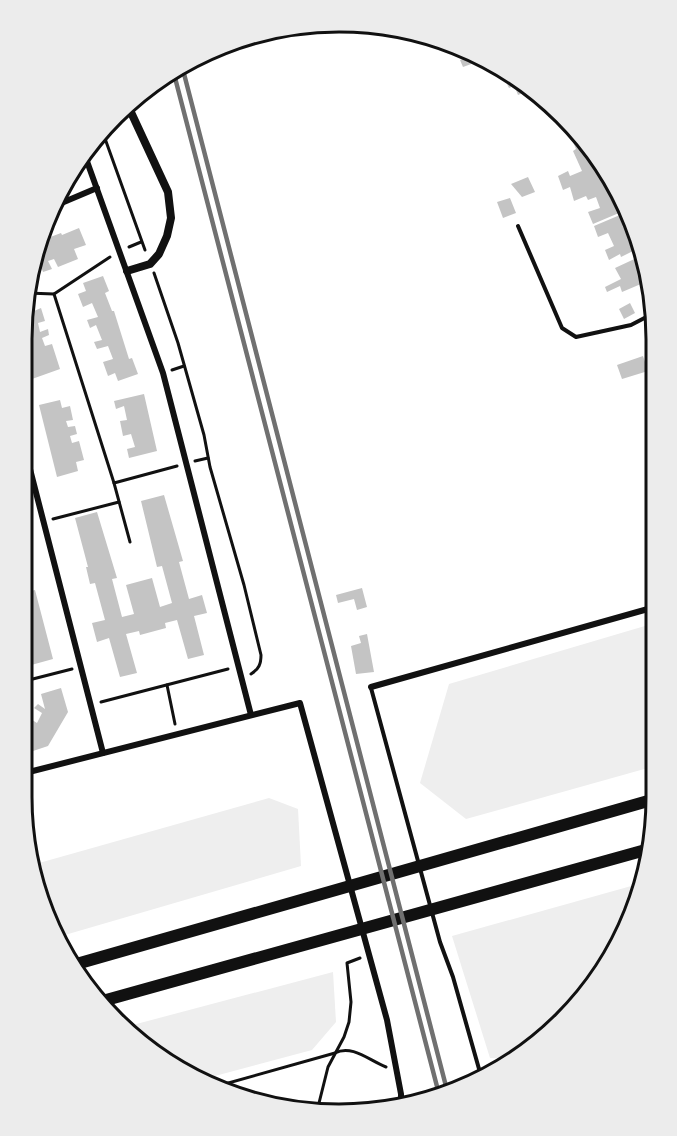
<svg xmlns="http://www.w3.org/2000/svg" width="677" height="1136" font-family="'DM Sans',sans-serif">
  <rect width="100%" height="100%" fill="#fff"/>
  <!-- green -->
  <g fill="#eee">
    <path d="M655 623V766L466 819 420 783 449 684Z"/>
    <path d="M269 798 298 809 301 866 58 937 38 899 32 865Z"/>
    <path d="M642 883 639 900 602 974 532 1049 513 1059 490 1058 452 936Z"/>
    <path d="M333 972 336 1022 312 1050 200 1080 162 1061 125 1027Z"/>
  </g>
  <!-- building -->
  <g fill="#c4c4c4">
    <path d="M471 56 474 63 463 67 460 60Z"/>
    <path d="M513 79 516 85 509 88 506 82Z"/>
    <path d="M525 86 528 91 518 95 516 90Z"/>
    <path d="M554 107 563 114 612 178 626 210 593 224 588 212 600 208 596 197 588 200 586 196 574 201 570 187 563 190 558 176 568 171 570 176 582 171 573 151 576 149 563 118 560 119Z"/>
    <path d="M528 177 535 192 522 197 511 184Z"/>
    <path d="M510 198 516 213 503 218 497 202Z"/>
    <path d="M627 212 641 247 621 257 620 254 609 260 605 250 614 246 608 233 598 237 594 226Z"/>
    <path d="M79 228 86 245 74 249 78 259 58 267 54 259 48 261 52 269 43 272 40 264 34 266 37 274 30 277 37 242 61 233 62 235Z"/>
    <path d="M643 255 648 281 622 292 620 286 607 292 605 287 621 279 615 268Z"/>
    <path d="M103 276 109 291 105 293 112 311H114L129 359 132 358 138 374 118 381 115 373 108 376 103 362 113 359 108 346 97 349 94 342 102 340 96 325 90 328 87 320 98 317 92 303 83 307 78 294 86 291 83 283Z"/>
    <path d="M31 303 34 311 41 308 45 321 38 323 40 332 48 329 49 335 42 338 45 346 52 344 60 369 32 379 22 346V317L24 305Z"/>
    <path d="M630 303 635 313 624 319 619 309Z"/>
    <path d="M655 320V355L649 342 655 339 647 323Z"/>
    <path d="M643 356 648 371 622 379 617 365Z"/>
    <path d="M144 394 157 451 129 458 127 449 135 447 131 434 123 436 120 421 127 420 124 406 116 409 114 401Z"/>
    <path d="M60 400 62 408 70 406 73 420 66 421 68 427 75 426 77 434 70 436 72 443 79 441 84 460 76 462 78 471 57 477 39 405Z"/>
    <path d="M164 495 183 561 179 562 189 599 202 595 207 613 194 616 204 655 188 659 177 620 165 623 166 628 140 635 139 631 126 634 137 673 120 677 109 638 97 642 92 623 105 620 95 583 90 584 86 567H88L75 518 97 512 117 578 112 579 122 617 134 614 126 585 152 578 160 607 172 603 162 566 157 567 141 501Z"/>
    <path d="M21 550 27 568 21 570Z"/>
    <path d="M362 588 367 607 357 610 354 599 338 603 336 595Z"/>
    <path d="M35 590 53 659 24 667 22 660 29 658 28 651 21 653V645L25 644 21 631V594Z"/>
    <path d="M367 634 374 672 356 674 351 646 361 643 359 636Z"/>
    <path d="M61 688 68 712 48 746 24 754V752L21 753V732L33 728 25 724 29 718 37 723 42 713 34 708 38 704 45 709 41 694Z"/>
  </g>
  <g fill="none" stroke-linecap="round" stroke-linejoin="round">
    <!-- path -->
    <g stroke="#111" stroke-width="3">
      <path d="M103 133 145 250"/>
      <path d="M129 247 141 242"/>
      <path d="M154 273 178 343 204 435 210 467 244 585 261 655C261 664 259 669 251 674"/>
      <path d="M27 293 54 294 110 257"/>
      <path d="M54 294 114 483"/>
      <path d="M172 370 184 366"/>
      <path d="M195 461 208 458"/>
      <path d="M53 519 119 502"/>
      <path d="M130 542 114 483 177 466"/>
      <path d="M21 682 72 669"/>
      <path d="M167 685 175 724"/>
      <path d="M101 702 228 669"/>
      <path d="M214 1087 335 1053C352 1044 370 1061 386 1067"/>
      <path d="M317 1111 328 1067 344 1037 349 1022 351 1002 347 963 360 958"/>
    </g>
    <!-- service -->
    <g stroke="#111" stroke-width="4">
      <path d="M518 226 562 328 576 337 631 325 654 313"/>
      <path d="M371 688 440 942 453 977 481 1076"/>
    </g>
    <!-- minor -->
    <g stroke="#111" stroke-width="6">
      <path d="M84 153 163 373 251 715"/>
      <path d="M52 207 97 188"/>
      <path d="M22 438 103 753"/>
      <path d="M371 687 655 607"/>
      <path d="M21 774 300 703 387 1020 401 1094V1105"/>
    </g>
    <!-- tertiary -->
    <path stroke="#111" stroke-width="8" d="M127 271 150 264 159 254 167 236 171 218 168 192 129 108"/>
    <!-- motorway -->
    <g stroke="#111" stroke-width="12">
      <path d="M73 965 655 799"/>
      <path d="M99 1002 649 849"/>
    </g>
    <!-- rail -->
    <g stroke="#707070" stroke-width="4.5">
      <path d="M182 66 448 1094"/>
      <path d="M173 70 440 1098"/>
    </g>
  </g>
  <!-- crop -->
  <path d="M0 0H677V1136H0ZM339 32H339A307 307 0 0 1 646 339V797A307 307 0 0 1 339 1104H339A307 307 0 0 1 32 797V339A307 307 0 0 1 339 32Z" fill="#ececec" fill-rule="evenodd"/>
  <path fill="none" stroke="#111" stroke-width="3" d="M339 32H339A307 307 0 0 1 646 339V797A307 307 0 0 1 339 1104H339A307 307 0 0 1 32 797V339A307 307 0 0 1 339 32Z"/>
</svg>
